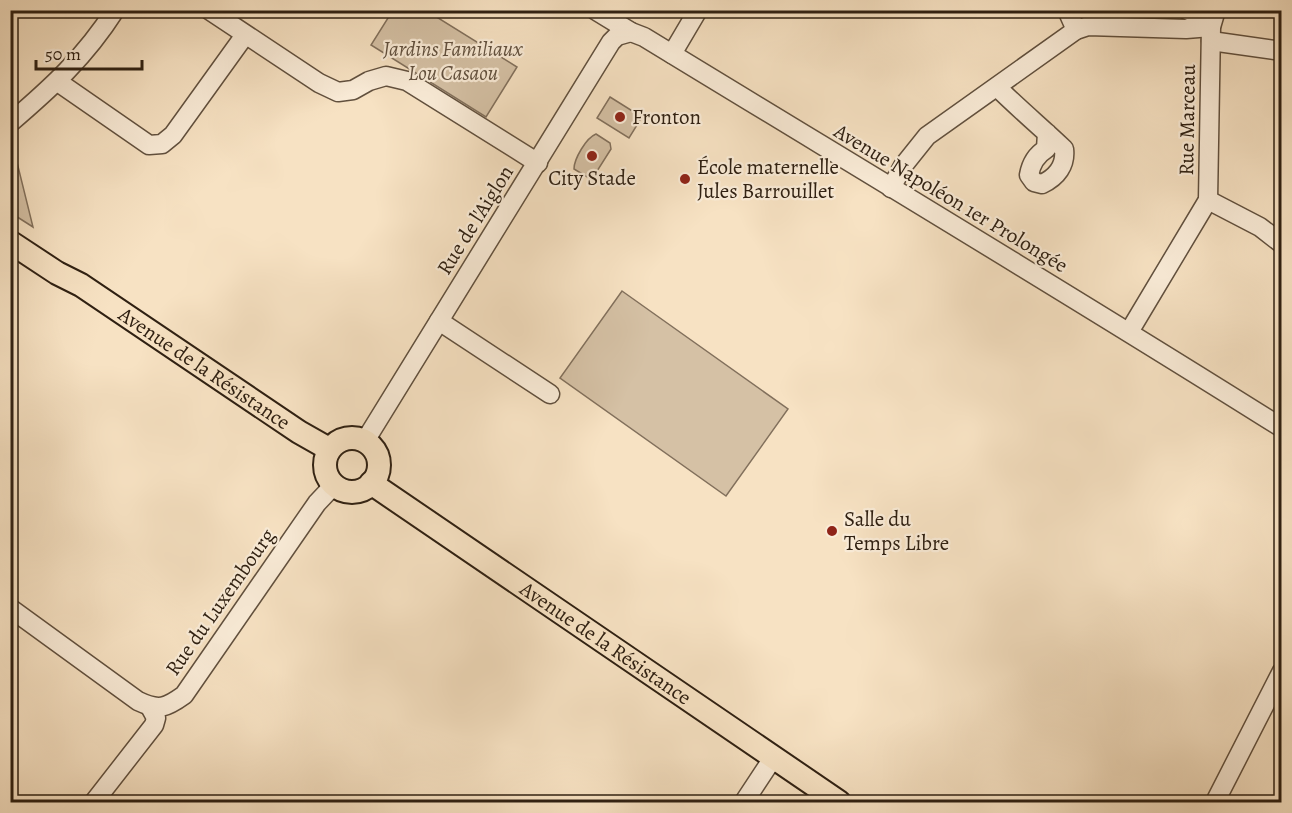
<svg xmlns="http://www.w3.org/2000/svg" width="1292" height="813" font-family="Alegreya,serif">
  <rect width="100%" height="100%" fill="#f7e2c3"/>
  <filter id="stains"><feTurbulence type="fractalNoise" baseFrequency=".00333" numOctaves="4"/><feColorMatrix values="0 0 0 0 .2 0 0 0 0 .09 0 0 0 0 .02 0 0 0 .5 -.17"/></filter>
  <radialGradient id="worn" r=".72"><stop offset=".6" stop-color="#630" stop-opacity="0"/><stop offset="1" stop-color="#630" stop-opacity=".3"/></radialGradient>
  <!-- green -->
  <g fill="#d5c1a5" stroke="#82705c" stroke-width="1.5">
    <path d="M393 10 427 11 517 67 486 117 371 45Z"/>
    <path d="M610 97 642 117 629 138 597 118Z"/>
    <path d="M596 134 610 143 611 149 594 176 589 178 574 169C574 159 586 138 596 134Z"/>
    <path d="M10 138H11L33 227 11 213Z"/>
    <path d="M622 291 788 409 726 496 560 378Z"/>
  </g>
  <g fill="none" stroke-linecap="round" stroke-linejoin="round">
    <defs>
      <g id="minor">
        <path d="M209 10 319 83 338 92 353 90 369 81 386 76 407 81 538 163"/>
        <path d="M595 10 631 32 644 37C857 167 1071 295 1282 428"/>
        <path d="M1067 10 1076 30"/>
        <path d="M1211 41 1282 51"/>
        <path d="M672 54 698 10"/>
        <path d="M58 82 149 145 162 144 173 135 245 35"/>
        <path d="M997 87C1019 109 1042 128 1064 149 1066 165 1057 177 1042 184L1034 182 1029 175C1031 164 1036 155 1046 149L1047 133"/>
        <path d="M10 123C52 87 85 57 115 10"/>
        <path d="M891 188 903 166 927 136 1076 30 1088 26 1186 29 1211 27 1199 16 1187 10"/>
        <path d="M1208 200 1260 227 1282 244"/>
        <path d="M439 321 550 394"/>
        <path d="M1129 332 1208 200 1211 27 1216 10"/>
        <path d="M365 441 611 42 617 36 631 32"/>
        <path d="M10 608 138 701C159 711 166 708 184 695L317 503 334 485"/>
        <path d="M94 802 154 725 156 718 150 707"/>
        <path d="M744 802 773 758"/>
        <path d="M1215 802 1282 671"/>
      </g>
      <g id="major">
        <path id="s1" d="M10 242 57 273 81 285 299 432 329 449"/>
        <circle cx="352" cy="465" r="27"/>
        <path id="s2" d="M371 483 839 802"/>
      </g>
    </defs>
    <!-- minor casing -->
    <use href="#minor" stroke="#61503e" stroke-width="21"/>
    <!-- major casing -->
    <use href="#major" stroke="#2f2012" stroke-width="26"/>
    <!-- minor -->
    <use href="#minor" stroke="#faecd8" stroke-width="18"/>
    <!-- major -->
    <use href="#major" stroke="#f7e2c3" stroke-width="22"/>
  </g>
  <!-- markers -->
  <g fill="#8f2418" stroke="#faecd8" stroke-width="2">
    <circle cx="620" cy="117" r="6"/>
    <circle cx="592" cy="156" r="6"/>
    <circle cx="685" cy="179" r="6"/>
    <circle cx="832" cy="531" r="6"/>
  </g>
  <g text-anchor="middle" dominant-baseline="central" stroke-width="4.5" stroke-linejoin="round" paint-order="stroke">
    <!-- park labels -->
    <g font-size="21" font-style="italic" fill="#61503e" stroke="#faecd8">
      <text x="453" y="49">Jardins Familiaux<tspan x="453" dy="24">Lou Casaou</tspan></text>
    </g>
    <!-- poi labels -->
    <g font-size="21" fill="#2f2012" stroke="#faecd8" text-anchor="start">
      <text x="632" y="117">Fronton</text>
      <text x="697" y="167">École maternelle<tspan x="697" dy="24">Jules Barrouillet</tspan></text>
      <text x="592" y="178" text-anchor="middle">City Stade</text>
      <text x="844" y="519">Salle du<tspan x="844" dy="24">Temps Libre</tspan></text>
    </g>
    <!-- street labels -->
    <g font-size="21" fill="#2f2012" stroke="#faecd8">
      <text transform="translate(1187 120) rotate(-89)">Rue Marceau</text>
      <text transform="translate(951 198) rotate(31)">Avenue Napoléon 1er Prolongée</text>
      <text transform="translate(475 220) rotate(-58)">Rue de l'Aiglon</text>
      <text stroke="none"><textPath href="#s1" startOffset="232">Avenue de la Résistance</textPath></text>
      <text transform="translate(220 602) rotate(-55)">Rue du Luxembourg</text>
      <text stroke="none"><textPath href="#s2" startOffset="284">Avenue de la Résistance</textPath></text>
    </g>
  </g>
  <!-- margin -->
  <rect width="1292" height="813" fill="none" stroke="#f7e2c3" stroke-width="36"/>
  <rect x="12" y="12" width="1268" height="789" fill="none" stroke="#2f2012" stroke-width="3"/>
  <rect x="18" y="18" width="1256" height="777" fill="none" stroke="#2f2012" stroke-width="1.5"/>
  <!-- scale -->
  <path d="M36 60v9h106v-9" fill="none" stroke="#2f2012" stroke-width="3"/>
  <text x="45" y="60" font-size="18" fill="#2f2012" stroke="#faecd8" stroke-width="4.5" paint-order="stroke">50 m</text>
  <rect width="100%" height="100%" filter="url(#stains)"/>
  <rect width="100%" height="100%" fill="url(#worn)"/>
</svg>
